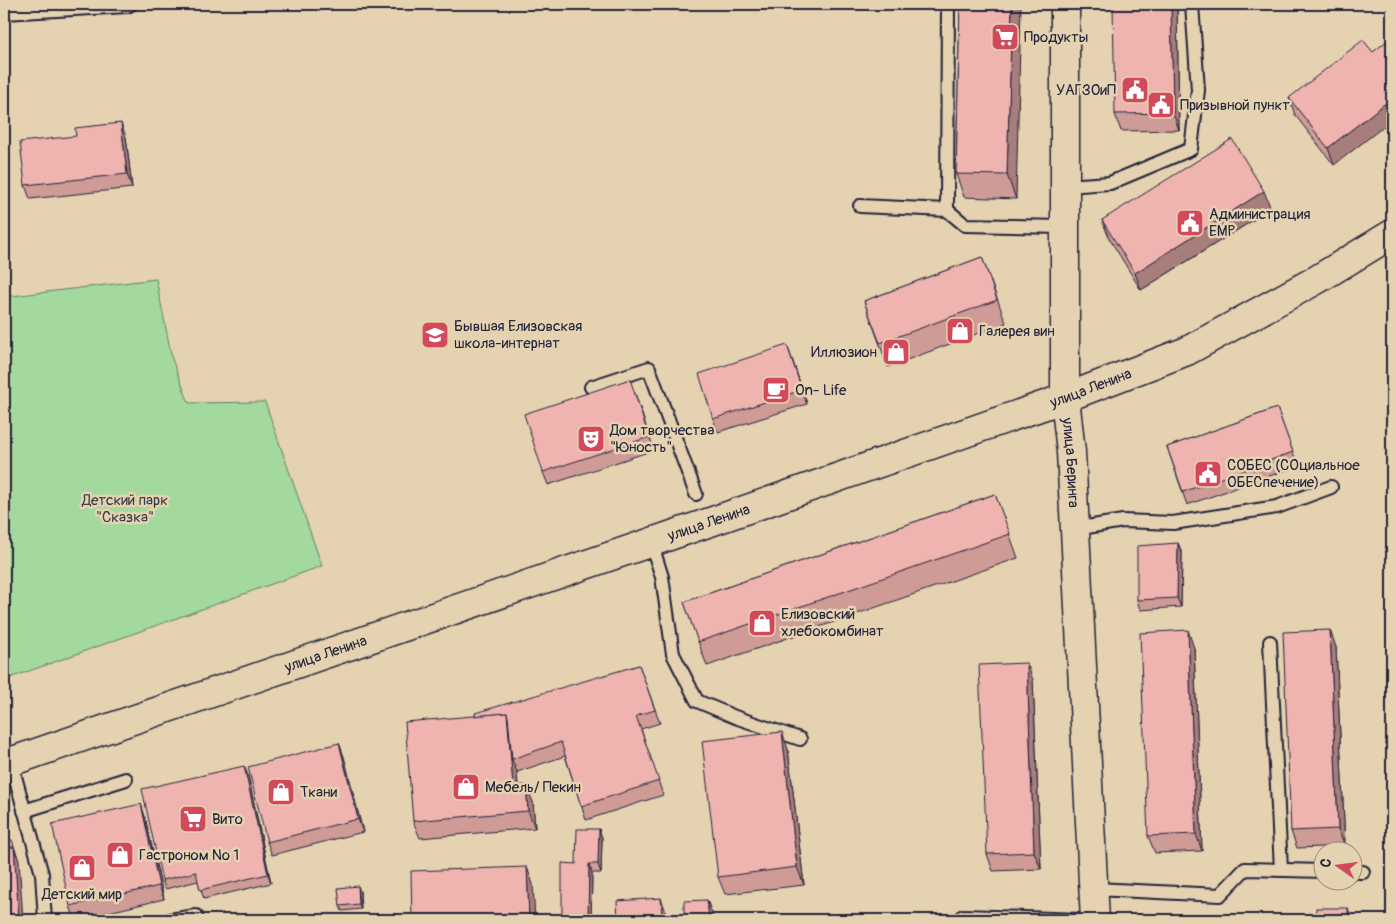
<svg xmlns="http://www.w3.org/2000/svg" width="1396" height="924" font-family="Pangolin,sans-serif">
  <rect width="100%" height="100%" fill="#e4d2b0"/>
  <filter id="ink" filterUnits="userSpaceOnUse"><feTurbulence type="fractalNoise" baseFrequency=".02" numOctaves="2"/><feDisplacementMap in="SourceGraphic" scale="10" xChannelSelector="R" yChannelSelector="G"/><feConvolveMatrix kernelMatrix="1 2 1 2 8 2 1 2 1" color-interpolation-filters="sRGB"/></filter>
  <g filter="url(#ink)">
    <!-- green -->
    <path fill="#a3d99c" stroke="#627e6c" d="M156 279 172 359 189 403 265 402 322 566 4 680V297Z"/>
    <g fill="none" stroke-linecap="round" stroke-linejoin="round">
      <defs>
        <g id="lane">
          <path d="M4 13 127 6 131 4"/>
          <path d="M1065 186 1110 183 1191 149 1198 90 1192 4"/>
          <path d="M860 206 947 210 965 225 1065 227"/>
          <path d="M947 210 948 4"/>
          <path d="M591 387 649 368 696 494"/>
          <path d="M1075 529 1123 521 1173 523 1277 507 1331 487"/>
          <path d="M651 542 662 577 673 654 697 701 735 717 800 739"/>
          <path d="M1270 642 1281 870"/>
          <path d="M11 762 42 874 45 920"/>
          <path d="M24 811 126 779"/>
          <path d="M1354 872H1363"/>
          <path d="M1095 889 1220 895 1245 869 1324 871"/>
          <path d="M963 916 1082 920"/>
          <path d="M169 920 196 916"/>
        </g>
        <g id="secondary">
          <path id="s1" d="M1065 398 1071 452 1095 920"/>
        </g>
        <g id="primary">
          <path d="M1065 398V4"/>
          <path id="s2" d="M4 764 716 520 1065 398 1187 351 1318 279 1392 234"/>
        </g>
      </defs>
      <!-- lane casing -->
      <use href="#lane" stroke="#22223b" stroke-width="16"/>
      <!-- secondary casing -->
      <use href="#secondary" stroke="#22223b" stroke-width="31"/>
      <!-- primary casing -->
      <use href="#primary" stroke="#22223b" stroke-width="31"/>
      <!-- lane -->
      <use href="#lane" stroke="#e4d2b0" stroke-width="12"/>
      <!-- secondary -->
      <use href="#secondary" stroke="#e4d2b0" stroke-width="28"/>
      <!-- primary -->
      <use href="#primary" stroke="#e4d2b0" stroke-width="28"/>
    </g>
    <!-- wall -->
    <g fill="#ce9b97" stroke="#22223b">
      <path d="M960 4 1016 199 964 197 956 174Z"/>
      <path d="M1177 4 1179 130 1121 131 1115 114Z"/>
      <path d="M1373 52 1334 165 1295 115 1289 98Z"/>
      <path d="M76 136 126 137 132 188 30 199 25 185Z"/>
      <path d="M1271 209 1141 290 1109 238 1102 220Z"/>
      <path d="M982 257 1006 323 888 367 864 301Z"/>
      <path d="M792 359 807 404 718 432 713 419Z"/>
      <path d="M635 393 654 450 548 485 543 472Z"/>
      <path d="M1277 408 1298 466 1187 505 1167 447Z"/>
      <path d="M995 494 1018 558 707 666 684 602Z"/>
      <path d="M1178 543 1182 553 1181 607 1140 610 1137 600Z"/>
      <path d="M1336 647 1345 846 1297 848 1291 831Z"/>
      <path d="M1194 648 1202 851 1155 853 1148 836Z"/>
      <path d="M639 665 660 723 641 729 663 795 586 820 565 756 517 772 518 786 533 802 535 828 420 838 413 821 476 716Z"/>
      <path d="M1033 680 1041 869 993 871 987 854Z"/>
      <path d="M339 743 344 757 363 832 272 855 267 842Z"/>
      <path d="M788 749 804 885 725 894 718 877Z"/>
      <path d="M248 775 271 883 204 899 198 881 165 889 162 880Z"/>
      <path d="M141 804 145 817 164 899 75 920 70 906Z"/>
      <path d="M599 829 602 838 601 873H592L591 920H562L576 864Z"/>
      <path d="M360 891 361 909 342 911 340 906Z"/>
    </g>
    <!-- shaded-wall -->
    <g fill="#a87e7b" stroke="#22223b">
      <path d="M1012 4H1021L1016 199 1007 175Z"/>
      <path d="M1171 4H1177L1179 130 1173 113Z"/>
      <path d="M1392 98V120L1334 165 1328 148Z"/>
      <path d="M121 123 126 137 132 188 127 174Z"/>
      <path d="M1264 191 1271 209 1141 290 1135 273Z"/>
      <path d="M787 345 792 359 807 404 802 390Z"/>
      <path d="M1178 543 1182 553 1181 607 1177 598Z"/>
      <path d="M1188 630 1194 648 1202 851 1196 834Z"/>
      <path d="M1330 630 1336 647 1345 846 1338 829Z"/>
      <path d="M1027 663 1033 680 1041 869 1034 852Z"/>
      <path d="M507 713 513 731 512 759 517 772 519 804 513 786Z"/>
      <path d="M782 732 788 749 804 885 797 867Z"/>
      <path d="M339 743 344 757 363 832 358 819Z"/>
      <path d="M244 766 248 775 271 883 268 874Z"/>
      <path d="M526 785 533 802 535 828 528 811Z"/>
      <path d="M141 804 145 817 164 899 159 886Z"/>
      <path d="M599 829 602 838 601 873 598 864Z"/>
      <path d="M14 847 19 860 23 920H19Z"/>
      <path d="M589 864 592 873 591 920H588Z"/>
      <path d="M527 867 533 884 535 920H529Z"/>
      <path d="M358 886 360 891 361 909 359 904Z"/>
      <path d="M661 898 666 912V920L662 918Z"/>
      <path d="M707 900 712 913 713 920H709Z"/>
      <path d="M1348 908 1351 917V920H1348Z"/>
    </g>
    <!-- building -->
    <g fill="#f0b4b0" stroke="#22223b">
      <path d="M960 4H1012L1007 175 956 174Z"/>
      <path d="M1113 4H1171L1173 113 1115 114Z"/>
      <path d="M1392 37V98L1328 148 1289 98 1363 40 1373 52Z"/>
      <path d="M121 123 127 174 25 185 20 142 76 136 75 128Z"/>
      <path d="M1232 139 1264 191 1135 273 1102 220Z"/>
      <path d="M982 257 997 300 880 343 864 301Z"/>
      <path d="M787 345 802 390 713 419 699 374Z"/>
      <path d="M630 379 649 437 543 472 524 414Z"/>
      <path d="M1277 408 1293 452 1183 492 1167 447Z"/>
      <path d="M995 494 1010 534 698 642 684 602Z"/>
      <path d="M1178 543 1177 598 1137 600V546Z"/>
      <path d="M1188 630 1196 834 1148 836 1140 633Z"/>
      <path d="M1330 630 1338 829 1291 831 1283 632Z"/>
      <path d="M1027 663 1034 852 987 854 979 665Z"/>
      <path d="M639 665 655 710 636 716 659 781 581 806 561 742 512 759 508 717 507 713 476 716 475 713Z"/>
      <path d="M507 713 513 786 526 785 528 811 413 821 405 722Z"/>
      <path d="M782 732 797 867 718 877 702 741Z"/>
      <path d="M339 743 358 819 267 842 248 767Z"/>
      <path d="M244 766 268 874 200 890 196 872 162 880 142 789Z"/>
      <path d="M141 804 159 886 70 906 52 824Z"/>
      <path d="M577 829H599L598 864H589L588 920H562V863L576 864Z"/>
      <path d="M4 838 12 840 17 856 14 847 4 848Z"/>
      <path d="M14 847 19 920H4V848Z"/>
      <path d="M527 867 529 920H412L411 871Z"/>
      <path d="M358 886 359 904 340 906 338 888Z"/>
      <path d="M661 898 662 918 684 917V901L707 900 709 920H618L617 901Z"/>
      <rect x="1316" y="908" width="32" height="12"/>
      <path d="M358 916V920H246V919Z"/>
      <rect x="1280" y="916" width="34" height="4"/>
    </g>
  </g>
  <!-- icons -->
  <defs>
    <symbol id="supermarket-square" viewBox="-11 -11 22 22"><rect x="-9" y="-9" width="18" height="18" rx="4" fill="#d1495b" stroke="#e4d2b0"/><path d="M-6-5.5h2.5l.6 2H6L4.5 2H-2.5L-4.4-4H-6ZM-1.5 3.2a1.3 1.3 0 1 0 .1 0ZM3 3.2a1.3 1.3 0 1 0 .1 0Z" fill="#fff"/></symbol>
    <symbol id="civic-square" viewBox="-11 -11 22 22"><rect x="-9" y="-9" width="18" height="18" rx="4" fill="#d1495b" stroke="#e4d2b0"/><path d="M-.6-6.5H3V-4.5H.6V-3L4-1V1h2V6H-6V1h2V-1L-.6-3ZM-1.2 2.5V6h2.4V2.5Z" fill="#fff"/></symbol>
    <symbol id="shop-square" viewBox="-11 -11 22 22"><rect x="-9" y="-9" width="18" height="18" rx="4" fill="#d1495b" stroke="#e4d2b0"/><path d="M-5-2.5h2.3a2.7 3.5 0 0 1 5.4 0H5L5.5 6h-11ZM-1.5-2.5h3a1.5 2.3 0 0 0-3 0Z" fill="#fff"/></symbol>
    <symbol id="school-square" viewBox="-11 -11 22 22"><rect x="-9" y="-9" width="18" height="18" rx="4" fill="#d1495b" stroke="#e4d2b0"/><path d="M0-5L7-2L0 1L-7-2ZM-4 1L0 2.5L4 1V4Q0 6-4 4Z" fill="#fff"/></symbol>
    <symbol id="cafe-square" viewBox="-11 -11 22 22"><rect x="-9" y="-9" width="18" height="18" rx="4" fill="#d1495b" stroke="#e4d2b0"/><path d="M-5.5-4.5H6V0H3Q3 3.5 0 3.5H-2.5Q-5.5 3.5-5.5 0ZM3-3.2v2h1.7v-2ZM-6 4.5H4V6H-6Z" fill="#fff"/></symbol>
    <symbol id="theatre-square" viewBox="-11 -11 22 22"><rect x="-9" y="-9" width="18" height="18" rx="4" fill="#d1495b" stroke="#e4d2b0"/><path d="M-5-5.5Q0-4 5-5.5V0Q5 5 0 6Q-5 5-5 0ZM-3.3-2.5H-1v1.5H-3.3ZM1-2.5H3.3v1.5H1ZM-2.8 1Q0 5.5 2.8 1Z" fill="#fff"/></symbol>
  </defs>
  <g fill-rule="evenodd">
    <use href="#supermarket-square" x="989" y="21" width="32" height="32"/>
    <use href="#civic-square" x="1119" y="74" width="32" height="32"/>
    <use href="#civic-square" x="1145" y="89" width="32" height="32"/>
    <use href="#civic-square" x="1174" y="207" width="32" height="32"/>
    <use href="#shop-square" x="944" y="315" width="32" height="32"/>
    <use href="#school-square" x="419" y="319" width="32" height="32"/>
    <use href="#shop-square" x="880" y="336" width="32" height="32"/>
    <use href="#cafe-square" x="760" y="374" width="32" height="32"/>
    <use href="#theatre-square" x="575" y="423" width="32" height="32"/>
    <use href="#civic-square" x="1192" y="458" width="32" height="32"/>
    <use href="#shop-square" x="746" y="607" width="32" height="32"/>
    <use href="#shop-square" x="450" y="771" width="32" height="32"/>
    <use href="#shop-square" x="265" y="776" width="32" height="32"/>
    <use href="#supermarket-square" x="177" y="803" width="32" height="32"/>
    <use href="#shop-square" x="104" y="839" width="32" height="32"/>
    <use href="#shop-square" x="66" y="852" width="32" height="32"/>
  </g>
  <g text-anchor="middle" dominant-baseline="central" stroke-width="5" stroke-linejoin="round" paint-order="stroke">
    <!-- poi labels -->
    <g font-size="15" fill="#22223b" stroke="#e4d2b0" text-anchor="start">
      <text x="1024" y="37">Продукты</text>
      <text x="1116" y="90" text-anchor="end">УАГЗОиП</text>
      <text x="1180" y="105">Призывной пункт</text>
      <text x="1209" y="214">Администрация<tspan x="1209" dy="17">ЕМР</tspan></text>
      <text x="454" y="326">Бывшая Елизовская<tspan x="454" dy="17">школа-интернат</tspan></text>
      <text x="979" y="331">Галерея вин</text>
      <text x="877" y="352" text-anchor="end">Иллюзион</text>
      <text x="795" y="390">On- Life</text>
      <text x="610" y="430">Дом творчества<tspan x="610" dy="17">"Юность"</tspan></text>
      <text x="1227" y="465">СОБЕС (СОциальное<tspan x="1227" dy="17">ОБЕСпечение)</tspan></text>
      <text x="781" y="614">Елизовский<tspan x="781" dy="17">хлебокомбинат</tspan></text>
      <text x="485" y="787">Мебель/ Пекин</text>
      <text x="300" y="792">Ткани</text>
      <text x="212" y="819">Вито</text>
      <text x="139" y="855">Гастроном № 1</text>
      <text x="82" y="894" text-anchor="middle">Детский мир</text>
    </g>
    <!-- street labels -->
    <g font-size="15" fill="#22223b" stroke="#e4d2b0">
      <text stroke="none"><textPath href="#s2" startOffset="1150">улица Ленина</textPath></text>
      <text stroke="none"><textPath href="#s1" startOffset="65">улица Беринга</textPath></text>
      <text stroke="none"><textPath href="#s2" startOffset="745">улица Ленина</textPath></text>
      <text stroke="none"><textPath href="#s2" startOffset="340">улица Ленина</textPath></text>
    </g>
    <!-- park labels -->
    <g font-size="15" fill="#353d4a" stroke="#e4d2b0">
      <text x="125" y="500">Детский парк<tspan x="125" dy="17">"Сказка"</tspan></text>
    </g>
  </g>
  <!-- margin -->
  <rect width="1396" height="924" fill="none" stroke="#e4d2b0" stroke-width="20"/>
  <rect x="10" y="10" width="1376" height="904" fill="none" stroke="#22223b" stroke-width="2" filter="url(#ink)"/>
  <!-- north arrow -->
  <g transform="translate(1338 866) rotate(284)"><circle r="24" fill="#e4d2b0" stroke="#968c81"/>
  <path d="M0-4L9 19L0 12L-9 19Z" fill="#d1495b"/>
  <text y="-8" font-size="14" font-weight="bold" text-anchor="middle" fill="#22223b">С</text>
  </g>
</svg>
